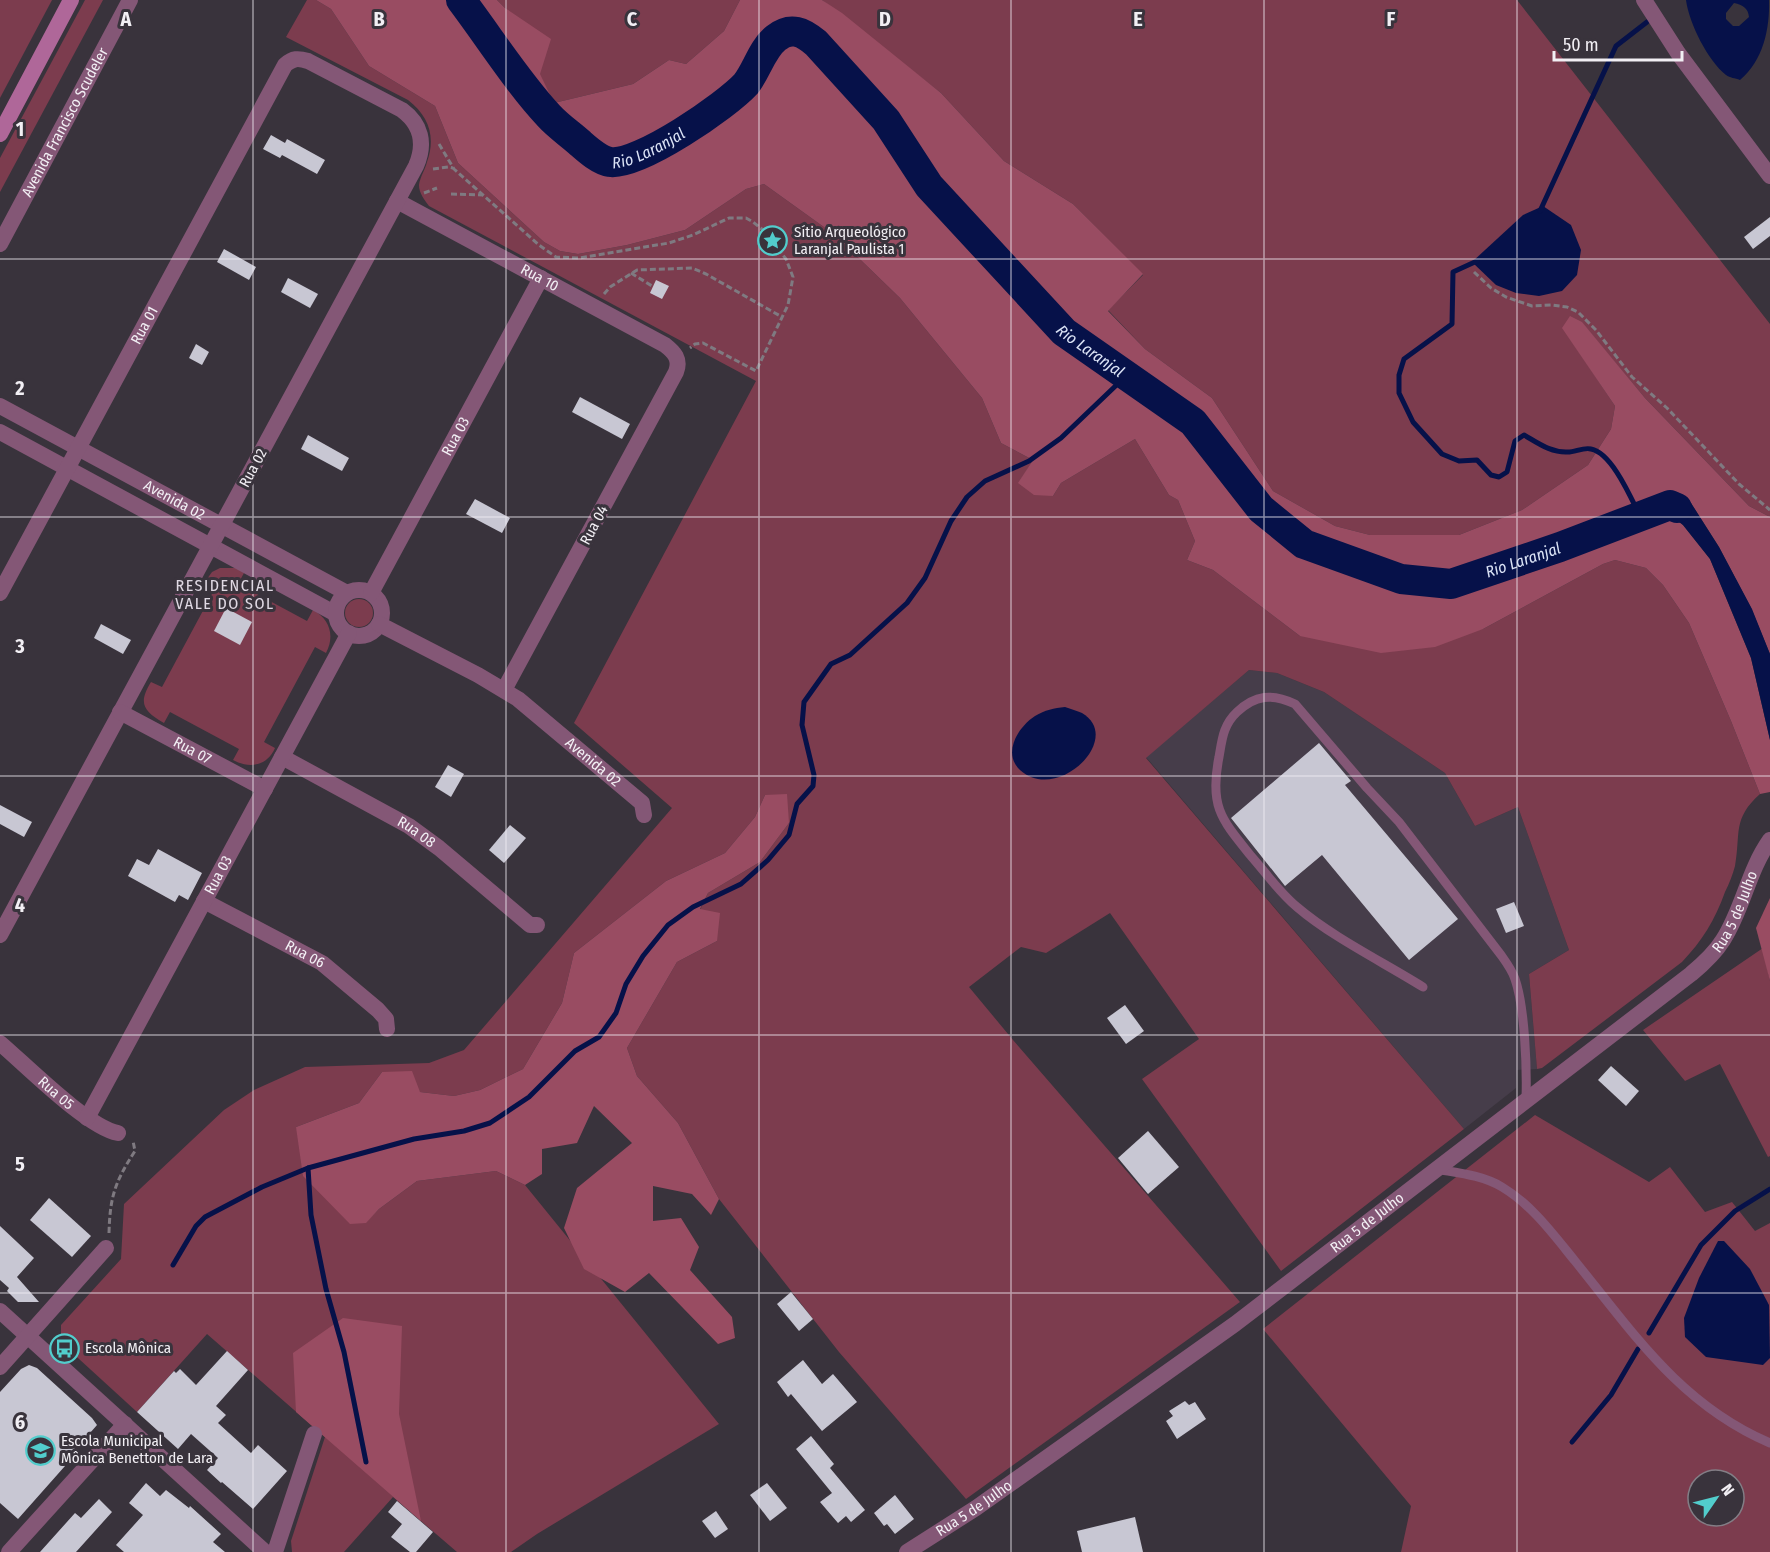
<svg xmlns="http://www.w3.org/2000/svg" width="1770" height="1552" font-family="'Fira Sans Condensed',sans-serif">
  <rect width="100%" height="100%" fill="#39333c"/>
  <!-- built -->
  <path fill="#463d4a" d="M1249 670 1277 673 1324 692 1445 773 1475 826 1518 807 1569 950 1529 974 1537 1069 1517 1070 1516 1088 1464 1129 1146 757Z"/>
  <!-- green -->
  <g fill="#7c3c4e" fill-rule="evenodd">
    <path d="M0 0H52L0 98Z"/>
    <path d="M85 0H103L0 192V158Z"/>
    <path d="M307 0H316L331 9 369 66 435 106 458 163 544 242 560 251 578 254 627 245 685 230 746 189 764 184 835 235 900 298 982 398 1001 443 1033 460 1019 483 1053 496 1061 483 1135 439 1169 495 1178 500 1195 541 1187 560 1213 570 1300 636 1483 629 1603 564 1615 560 1646 568 1663 585 1689 623 1731 721 1760 794C1732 819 1741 833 1735 866 1733 874 1729 884 1725 892 1715 920 1702 941 1682 962L1542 1068 1537 1069 1529 974 1569 950 1518 807 1475 826 1445 773 1324 692 1277 673 1249 670 1146 758 1464 1129 1281 1271 1142 1079 1199 1039 1110 913 1046 953 1021 947 969 987 1013 1040 1240 1302 966 1499 839 1352 719 1199 678 1123 637 1076 627 1048 677 962 717 941 700 910 708 893 760 862 789 823 765 795 755 817 725 853 666 881 574 953 562 1003 523 1069 480 1090 454 1096 420 1092 382 1072 359 1103 296 1127 366 1222 379 1209 417 1181 496 1171 525 1185 719 1424 537 1534 511 1552H457L393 1497 344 1552H292L291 1541 325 1437 207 1334 137 1412 67 1348 61 1340V1325L121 1259 124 1204 224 1110 254 1090 305 1067 429 1063 464 1050 672 808 574 723 756 381 429 206C424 199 419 193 419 185 420 177 425 170 427 162 436 137 429 116 408 100L286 37Z"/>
    <path d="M497 0H740L724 31 686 64 669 60 633 84 554 103 505 8Z"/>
    <path d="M822 0H1517L1770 324V517L1749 506 1645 398 1582 323 1563 328 1615 406 1611 429 1588 465 1522 510 1459 535H1370L1335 526 1273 491 1212 398 1145 349 1108 310 1143 275 1073 204 1004 161 941 93Z"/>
    <path d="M220 568H237L244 573 238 584 307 621 313 610C330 619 335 636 326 653L315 647 264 742 275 748C267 766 250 769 233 760L239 749 170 712 164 723C143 711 138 703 151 682L162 687 213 592 202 586 212 572Z"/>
    <circle cx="359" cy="613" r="14"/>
    <path d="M1763 948 1770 981V1156L1768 1157 1720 1064 1685 1081 1643 1030Z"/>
    <path d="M1535 1115 1649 1182 1670 1167 1705 1212 1732 1202 1755 1231 1770 1223V1552H1401L1411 1506 1263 1329ZM1698 1480H1734V1516H1698Z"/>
  </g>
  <!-- forest -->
  <g fill="#994c62">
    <path d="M316 0H497L505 8 551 39 540 74 554 103 633 84 669 60 686 64 724 31 740 0H822L842 13 941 93 1004 161 1073 204 1143 274 1108 311 1145 349 1212 398 1273 491 1335 526 1370 535H1459L1522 510 1588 465 1611 429 1615 406 1562 328 1570 316 1582 322 1645 398 1749 506 1770 517V654L1751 608 1719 547 1691 503 1641 516 1669 514 1683 525 1710 559 1751 658 1770 740V792L1760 794 1731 721 1689 623 1663 585 1646 568 1615 560 1603 564 1483 629 1435 647 1381 653 1300 636 1213 570 1187 560 1195 541 1178 500 1169 495 1135 439 1061 483 1053 496 1034 495 1018 483 1033 460 1001 443 982 398 900 298 835 235 764 184 746 189 685 230 627 245 578 254 560 251 544 242 458 163 435 106 369 66 331 9Z"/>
    <path d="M787 794 789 823 760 862 708 893 700 909 720 913 717 941 677 962 627 1048 637 1076 678 1123 719 1199 711 1215 692 1194 653 1186V1221L681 1218 699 1247 690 1270 732 1317 735 1338 718 1344 649 1273 625 1292 584 1269 564 1228 577 1188 632 1143 594 1106 577 1143 542 1149V1174L525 1185 496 1171 417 1181 379 1209 366 1223 350 1224 303 1176 296 1127 359 1103 382 1072 412 1071 420 1092 454 1096 480 1090 523 1069 562 1003 574 953 666 881 725 853 755 817 765 795Z"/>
    <path d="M1770 898V981L1756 928Z"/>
    <path d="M343 1318 402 1326 399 1414 421 1521 296 1412 293 1353Z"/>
  </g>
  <!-- water -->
  <g fill="#061149" fill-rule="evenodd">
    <path d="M1686 0H1769C1770 29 1763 61 1740 80 1735 78 1730 78 1726 75 1708 61 1689 23 1686 0ZM1734 3C1743 5 1748 8 1749 17L1739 26H1733L1726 19V13Z"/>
    <path d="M1543 206 1571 225 1581 250 1577 275 1562 291 1539 296 1516 293 1496 285 1472 262 1523 215Z"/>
    <path d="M1664 495H1678L1691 503 1719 547 1752 609 1770 654V740L1751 658 1710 559 1683 525 1669 514 1640 516 1652 502Z"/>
    <path d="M1065 707C1071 709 1077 711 1082 713 1125 739 1056 804 1020 770 1002 753 1018 727 1035 716 1045 710 1054 708 1065 707Z"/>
    <path d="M1718 1241H1724L1750 1269 1769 1305 1770 1358 1763 1365 1706 1357 1685 1337 1684 1318 1699 1278Z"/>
  </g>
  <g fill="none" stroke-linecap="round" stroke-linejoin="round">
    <!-- stream -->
    <g stroke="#061149" stroke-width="5">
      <path d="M1540 211 1616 46 1647 22"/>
      <path d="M1477 261 1453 272 1452 324 1404 359 1399 375V393L1413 422 1442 454 1459 461 1477 460 1491 475 1499 477 1507 472 1515 441 1524 435C1538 443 1551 453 1568 452 1575 452 1584 447 1591 449 1612 453 1631 498 1640 516"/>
      <path d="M308 1168 311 1215 326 1289 344 1352 366 1462"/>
      <path d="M173 1265 196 1226 205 1217 262 1187 308 1168 414 1139 464 1131 490 1123 529 1097 575 1051 599 1037 616 1013 626 984 643 956 668 925 693 907 741 884 768 860 789 835 797 804 813 786 814 775 802 725 804 702 831 664 850 655 907 603 925 578 951 521 967 497 985 481 1029 461 1061 438 1127 375"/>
      <path d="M1649 1333 1701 1245 1735 1211 1770 1189"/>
      <path d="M1572 1442 1611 1395 1638 1349"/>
    </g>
    <!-- river -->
    <path stroke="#061149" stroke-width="30" id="s1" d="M461 0C489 37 518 83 549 116 558 126 570 134 580 143 588 150 599 160 610 162 639 166 727 105 746 84 757 70 762 49 776 38 791 26 803 32 816 43L886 120 929 186 1064 332 1193 422 1261 509 1304 544 1401 579 1451 584 1560 547 1670 505 1677 508"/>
  </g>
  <!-- building -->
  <g fill="#c8c7d3">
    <path d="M271 135 285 143 287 139 325 160 317 174 282 155 280 158 263 149Z"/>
    <path d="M1770 217V236L1753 249 1744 237Z"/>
    <path d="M224 249 256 267 249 280 217 262Z"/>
    <path d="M288 278 318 294 310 308 281 292Z"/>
    <path d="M656 280 669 286 662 299 650 293Z"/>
    <path d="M196 344 209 352 202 365 189 358Z"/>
    <path d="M580 397 630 424 622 439 572 412Z"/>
    <path d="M308 435 349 458 342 471 301 449Z"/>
    <path d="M475 499 510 518 502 533 466 514Z"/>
    <path d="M226 608 252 622 240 645 214 631Z"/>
    <path d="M101 624 131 640 123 654 94 638Z"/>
    <path d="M1319 743 1351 781 1345 785 1458 919 1409 960 1322 855 1285 886 1231 818Z"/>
    <path d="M448 765 464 774 451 797 435 787Z"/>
    <path d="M0 805 32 822 24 837 0 824Z"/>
    <path d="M510 825 526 838 504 863 489 850Z"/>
    <path d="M158 849 202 873 188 900 179 895 175 902 128 876 137 859 149 865Z"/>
    <path d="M1514 902 1524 926 1506 933 1496 909Z"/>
    <path d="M1125 1005 1144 1031 1126 1044 1107 1018Z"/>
    <path d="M1611 1066 1639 1091 1626 1106 1598 1080Z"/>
    <path d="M1148 1131 1179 1167 1148 1194 1118 1158Z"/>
    <path d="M49 1198 91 1236 72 1257 30 1220Z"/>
    <path d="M0 1226 34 1258 17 1277 39 1302H18L7 1291 9 1288 0 1280Z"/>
    <path d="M791 1292 813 1319 799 1331 777 1304Z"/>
    <path d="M227 1351 248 1370 216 1406 226 1415 218 1423 251 1453 258 1445 287 1471 253 1509 222 1482 221 1483 207 1470 218 1458 191 1434 178 1449 137 1412 174 1371 176 1373 180 1369 196 1385Z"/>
    <path d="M803 1360 822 1384 833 1374 857 1402 822 1431 791 1394 788 1397 777 1382Z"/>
    <path d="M29 1365 37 1368 92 1418 97 1425 63 1464 65 1466 18 1519 0 1503V1392L21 1369Z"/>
    <path d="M1185 1401 1189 1405 1195 1402 1206 1419 1177 1439 1166 1421 1173 1416 1169 1411Z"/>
    <path d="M811 1436 834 1464 830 1468 865 1510 851 1522 846 1516 838 1523 820 1502 832 1493 796 1449Z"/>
    <path d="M146 1483 160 1496 166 1490 189 1508 190 1506 221 1534 213 1542 225 1552H124L116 1545 143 1515 129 1503Z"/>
    <path d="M767 1483 787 1508 770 1521 750 1495Z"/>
    <path d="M895 1495 914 1519 895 1534 887 1524 884 1526 874 1513Z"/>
    <path d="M99 1499 112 1512 76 1552H40L75 1513 81 1518Z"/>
    <path d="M397 1501 433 1532 416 1552H410L391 1537 402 1524 388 1512Z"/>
    <path d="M716 1511 728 1529 715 1538 702 1521Z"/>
    <path d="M1135 1517 1143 1552H1082L1077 1531Z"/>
  </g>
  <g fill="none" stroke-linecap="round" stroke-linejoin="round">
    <!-- path -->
    <g stroke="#7f7a81" stroke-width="3" stroke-dasharray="6 3" stroke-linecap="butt">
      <path d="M439 144 454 169 539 245 556 257 579 258 669 243 693 235 729 218H746L753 222 763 230 786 259 793 277 788 305 756 371 703 343 695 344 690 348"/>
      <path d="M433 169 448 167 453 168"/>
      <path d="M424 193 437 188"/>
      <path d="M451 194 483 195"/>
      <path d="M1474 272 1491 288 1506 297 1532 306 1552 305 1567 307 1578 312 1596 330 1632 377 1667 408 1739 484 1770 510"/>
      <path d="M631 273 652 286"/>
      <path d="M604 294 610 287 637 270 692 268 706 274 782 317"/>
      <path d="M109 1233C110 1196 115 1182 135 1151L133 1141"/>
    </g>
    <!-- service -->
    <g stroke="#845776" stroke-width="9">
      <path d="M1423 987C1383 962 1332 937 1297 907 1279 892 1266 873 1251 856 1222 820 1209 807 1219 757 1222 740 1223 725 1237 712 1255 695 1272 693 1295 704L1367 788 1399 822 1501 955C1506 962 1512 970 1515 979 1525 1008 1527 1068 1526 1100"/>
      <path d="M1436 1169C1458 1173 1482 1175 1502 1187 1532 1205 1553 1234 1575 1261 1634 1334 1681 1405 1770 1443"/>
    </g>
    <!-- minor -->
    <g stroke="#845776" stroke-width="16">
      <path d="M1644 0 1678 53 1770 176"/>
      <path id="s2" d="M397 201 665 345C674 352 681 359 676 372L504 690"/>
      <path id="s3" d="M0 244 130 0"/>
      <path id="s4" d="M0 406 347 593"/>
      <path d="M0 432 336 614"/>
      <circle cx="359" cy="613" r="23"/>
      <path id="s5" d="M0 593 285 65C293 58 298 58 308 61L402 110C421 124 426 143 416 166L0 935"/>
      <path id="s6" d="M371 593 541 278"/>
      <path id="s7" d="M379 624 478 675 518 699 642 803 644 815"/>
      <path id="s8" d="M120 712 265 789"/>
      <path id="s9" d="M282 757 409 826 439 848 530 925H537"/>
      <path id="s10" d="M204 901 322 963 378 1010 386 1019 387 1029"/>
      <path id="s11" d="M0 1043C27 1066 87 1127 118 1133"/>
      <path id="s12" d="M87 1118 349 633"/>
      <path d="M0 1311 265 1552"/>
      <path d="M0 1367 106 1248"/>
      <path d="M9 1552 125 1424"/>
      <path d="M275 1552 314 1434"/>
      <path id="s13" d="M907 1552 976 1508 1235 1324 1691 974C1703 964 1715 953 1723 940 1743 909 1748 871 1770 840"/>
    </g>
    <!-- secondary -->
    <path stroke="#af6799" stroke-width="16" d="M0 134 71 0"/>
  </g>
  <!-- grid -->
  <path fill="none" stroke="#f2eff4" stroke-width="1.5" stroke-opacity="0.55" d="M253 0V1552M506 0V1552M759 0V1552M1011 0V1552M1264 0V1552M1517 0V1552M0 259H1770M0 517H1770M0 776H1770M0 1035H1770M0 1293H1770"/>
  <!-- icons -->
  <defs>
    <symbol id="sight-ring" viewBox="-11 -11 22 22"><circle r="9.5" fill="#39333c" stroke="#52cdcc" stroke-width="1.5"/><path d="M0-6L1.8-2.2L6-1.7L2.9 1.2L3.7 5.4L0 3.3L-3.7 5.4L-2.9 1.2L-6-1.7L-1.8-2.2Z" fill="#52cdcc"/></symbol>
    <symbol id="bus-ring" viewBox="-11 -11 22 22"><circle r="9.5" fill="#39333c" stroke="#52cdcc" stroke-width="1.5"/><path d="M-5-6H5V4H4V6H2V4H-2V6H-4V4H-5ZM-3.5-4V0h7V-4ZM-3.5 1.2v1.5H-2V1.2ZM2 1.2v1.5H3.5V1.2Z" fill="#52cdcc"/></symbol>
    <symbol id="school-ring" viewBox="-11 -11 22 22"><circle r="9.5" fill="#39333c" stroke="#52cdcc" stroke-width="1.5"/><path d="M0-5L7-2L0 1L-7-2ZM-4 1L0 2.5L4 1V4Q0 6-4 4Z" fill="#52cdcc"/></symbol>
  </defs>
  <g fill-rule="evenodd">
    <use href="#sight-ring" x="756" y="224" width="33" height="33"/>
    <use href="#bus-ring" x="48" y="1332" width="33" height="33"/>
    <use href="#school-ring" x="24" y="1434" width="33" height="33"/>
  </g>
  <g text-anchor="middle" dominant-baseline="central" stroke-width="6" stroke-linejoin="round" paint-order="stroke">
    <!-- street labels -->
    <g font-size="15" fill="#f2eff4" stroke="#39333c">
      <text stroke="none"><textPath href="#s3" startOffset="138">Avenida Francisco Scudeler</textPath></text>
      <text stroke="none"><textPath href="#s2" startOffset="162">Rua 10</textPath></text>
      <text stroke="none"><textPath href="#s5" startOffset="304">Rua 01</textPath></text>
      <text stroke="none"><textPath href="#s6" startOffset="178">Rua 03</textPath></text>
      <text transform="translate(253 468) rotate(-62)">Rua 02</text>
      <text stroke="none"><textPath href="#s4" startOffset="198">Avenida 02</textPath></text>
      <text transform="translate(594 525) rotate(-62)">Rua 04</text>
      <text stroke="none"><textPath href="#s8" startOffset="82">Rua 07</textPath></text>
      <text stroke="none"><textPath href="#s7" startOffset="256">Avenida 02</textPath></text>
      <text stroke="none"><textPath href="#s9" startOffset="154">Rua 08</textPath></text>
      <text stroke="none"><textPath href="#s12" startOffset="276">Rua 03</textPath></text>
      <text stroke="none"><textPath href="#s13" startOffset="1052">Rua 5 de Julho</textPath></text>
      <text stroke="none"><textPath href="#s10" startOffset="114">Rua 06</textPath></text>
      <text stroke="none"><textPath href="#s11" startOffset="75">Rua 05</textPath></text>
      <text stroke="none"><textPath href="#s13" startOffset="566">Rua 5 de Julho</textPath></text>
      <text stroke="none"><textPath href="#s13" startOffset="80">Rua 5 de Julho</textPath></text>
    </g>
    <!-- poi labels -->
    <g font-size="15" fill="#f2eff4" stroke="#39333c" text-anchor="start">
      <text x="794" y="232">Sítio Arqueológico<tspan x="794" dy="17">Laranjal Paulista 1</tspan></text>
      <text x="85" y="1348">Escola Mônica</text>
      <text x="61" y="1441">Escola Municipal<tspan x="61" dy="17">Mônica Benetton de Lara</tspan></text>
    </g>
    <!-- water labels -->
    <g font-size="16" font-style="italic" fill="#dbe3f6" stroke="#39333c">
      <text stroke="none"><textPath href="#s1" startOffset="264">Rio Laranjal</textPath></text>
      <text stroke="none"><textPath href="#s1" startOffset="896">Rio Laranjal</textPath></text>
      <text stroke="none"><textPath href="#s1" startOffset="1416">Rio Laranjal</textPath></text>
    </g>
    <!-- neighbourhood labels -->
    <g font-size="16" letter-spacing="1.5" fill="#e0d9e4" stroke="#39333c">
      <text x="225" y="585">RESIDENCIAL<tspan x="225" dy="18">VALE DO SOL</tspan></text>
    </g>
  </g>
  <g font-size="20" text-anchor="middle" font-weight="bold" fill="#f2eff4" stroke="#39333c" stroke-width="6" stroke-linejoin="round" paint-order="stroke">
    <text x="126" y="26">A</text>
    <text x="379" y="26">B</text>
    <text x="632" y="26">C</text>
    <text x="885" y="26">D</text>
    <text x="1138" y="26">E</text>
    <text x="1391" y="26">F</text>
    <text x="20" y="136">1</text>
    <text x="20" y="395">2</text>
    <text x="20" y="653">3</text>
    <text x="20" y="912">4</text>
    <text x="20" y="1171">5</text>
    <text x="20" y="1429">6</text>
  </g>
  <!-- north arrow -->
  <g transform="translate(1716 1498) rotate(55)"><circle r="28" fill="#39333c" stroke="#837e86" stroke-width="1.5"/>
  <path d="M0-4.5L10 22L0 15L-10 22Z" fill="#52cdcc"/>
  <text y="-9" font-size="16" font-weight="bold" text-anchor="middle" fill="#f2eff4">N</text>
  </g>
  <!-- scale -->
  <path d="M1554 51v9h128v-9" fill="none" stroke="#f2eff4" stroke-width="3"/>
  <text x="1563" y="51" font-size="18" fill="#f2eff4" stroke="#39333c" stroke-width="4.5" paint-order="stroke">50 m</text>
</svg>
